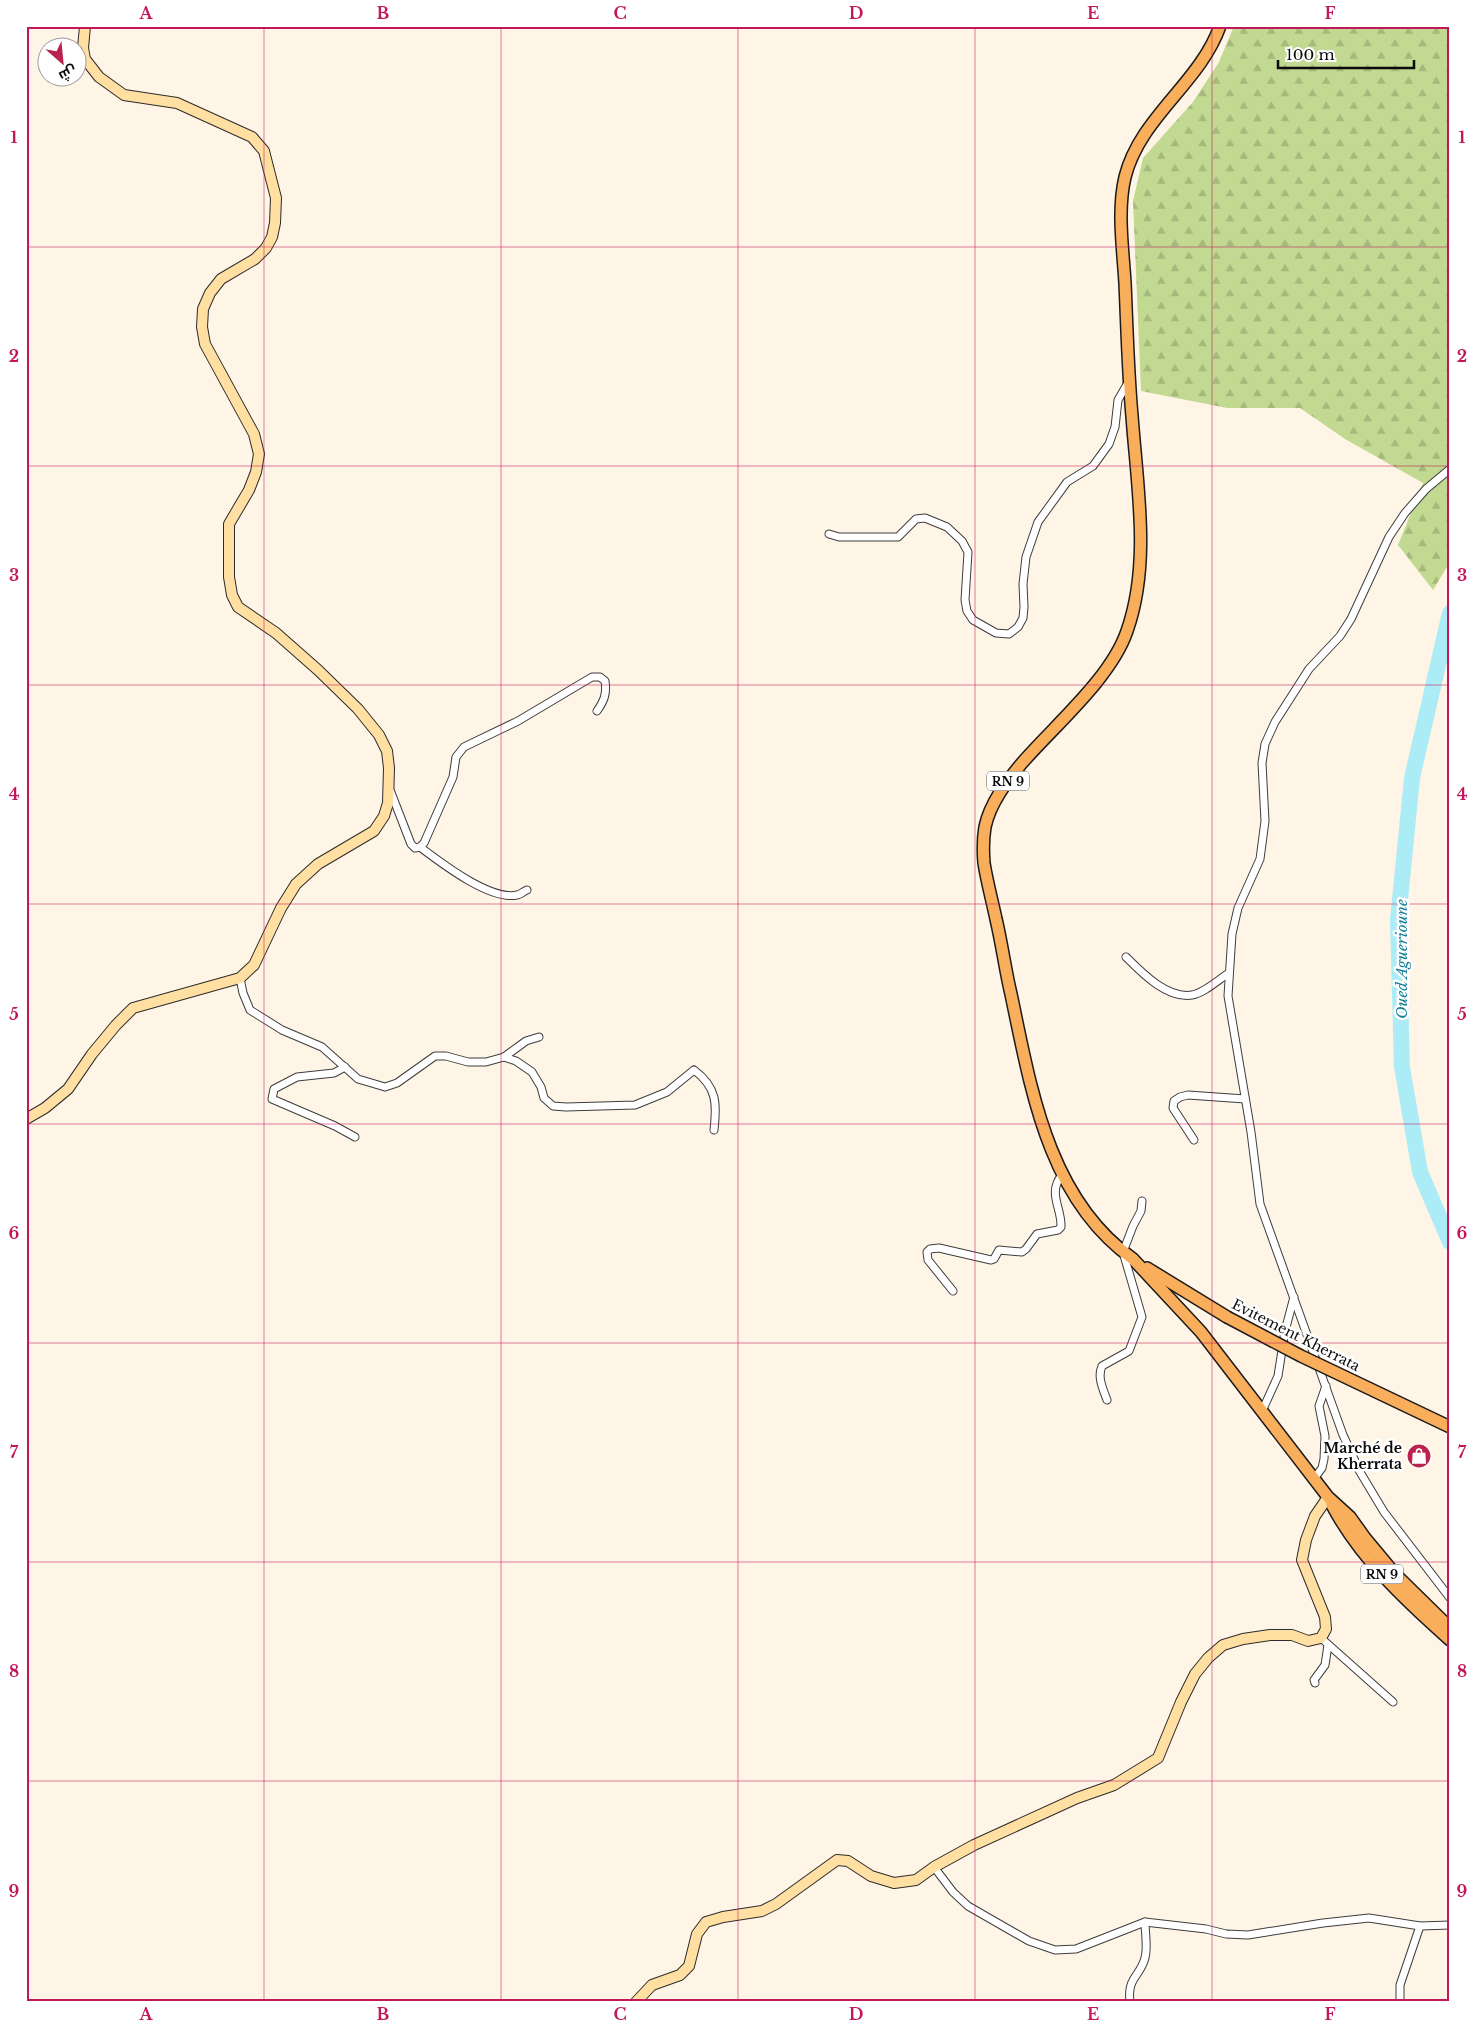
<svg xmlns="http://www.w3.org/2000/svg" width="1476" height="2028" font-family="'Libre Baskerville',Cairo,serif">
  <defs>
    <pattern id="forest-firs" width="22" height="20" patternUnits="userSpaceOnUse" patternTransform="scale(1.25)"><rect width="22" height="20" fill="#c2d991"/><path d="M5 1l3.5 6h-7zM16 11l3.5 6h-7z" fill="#a5b97c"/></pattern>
  </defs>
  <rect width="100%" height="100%" fill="#fff5e7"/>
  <!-- forest -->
  <path fill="url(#forest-firs)" d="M1234 26H1450V562L1433 590 1398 545 1423 483 1345 439 1300 408H1227L1141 391 1133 201 1143 158 1193 102 1219 62Z"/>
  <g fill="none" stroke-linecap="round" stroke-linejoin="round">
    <!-- river -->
    <path stroke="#acecf6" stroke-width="16" d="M1450 613 1412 778 1398 920 1402 1067 1420 1172 1450 1242"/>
    <defs>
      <g id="street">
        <path d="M1450 469 1426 489 1405 513 1389 537 1351 619 1340 636 1309 669 1275 722 1265 744 1262 763 1265 821 1260 859 1238 908 1232 934 1228 996 1251 1132 1260 1204 1343 1435 1360 1472 1384 1512 1450 1598"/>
        <path d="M829 534 839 537H898L916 519 925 518 947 527 962 541 968 552 965 600 967 611 973 620 996 633 1009 634 1018 627 1023 618 1024 607 1023 584 1026 557 1038 522 1067 482 1093 466 1109 444 1115 427 1118 400 1129 381"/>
        <path d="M390 790 411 844 415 848 420 847 424 843 453 777 456 757 464 747 518 721 592 677H600L605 681C607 694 604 701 597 711"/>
        <path d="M420 847C440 862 490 901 517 895 520 895 524 891 527 890"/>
        <path d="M1126 957C1142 973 1167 999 1192 995 1204 993 1218 980 1229 973"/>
        <path d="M240 978 243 993 250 1010 282 1030 322 1047 358 1079 385 1087 397 1083 435 1056H446L468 1062H486L504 1057 526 1041 539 1037"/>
        <path d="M504 1057 516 1061 532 1072 541 1087 544 1098 553 1106 566 1107 635 1105 667 1092 694 1070C717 1087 717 1104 714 1130"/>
        <path d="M345 1067 334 1073 297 1077 274 1089 272 1099 335 1126 355 1137"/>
        <path d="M1194 1140 1173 1108 1174 1101 1180 1097 1188 1095 1245 1099"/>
        <path d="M953 1291 928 1260 927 1252 930 1249 939 1248 991 1260 994 1259 999 1250 1022 1252 1026 1249 1037 1234 1058 1230 1061 1227C1062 1208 1047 1193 1062 1175"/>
        <path d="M1107 1400C1103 1389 1097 1377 1102 1366L1129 1351 1142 1317 1123 1252 1133 1226 1141 1211 1142 1201"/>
        <path d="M1263 1409 1278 1376 1285 1331 1294 1297"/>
        <path d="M1313 1480 1322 1468 1324 1459 1325 1436 1319 1406 1326 1386"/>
        <path d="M1321 1638 1393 1702"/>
        <path d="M1315 1683 1314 1680 1325 1665 1328 1645"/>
        <path d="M934 1867 953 1892 968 1906 1029 1941 1055 1950 1076 1949 1145 1922 1206 1929 1226 1934 1248 1935 1323 1923 1369 1918 1420 1926 1450 1925"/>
        <path d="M1130 2002C1127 1977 1140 1977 1145 1958 1148 1947 1145 1933 1145 1922"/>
        <path d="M1400 2002V1985L1420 1926"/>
      </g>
      <g id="secondary">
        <path d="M26 1119 45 1108 68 1089 92 1054 116 1025 133 1008 240 978 254 965 281 908 296 884 318 864 374 831 384 816 388 803 389 768 387 751 379 735 358 709 318 670 276 633 238 607 232 595 229 577V524L249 490 256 472 259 454 254 434 205 344 202 327 203 309 210 293 221 279 255 259 266 248 272 237 275 223 276 198 264 151 252 137 177 103 124 95 99 77 85 59 83 48 85 26"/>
        <path d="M636 2002 652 1985 680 1975 689 1966 697 1934 706 1922 723 1917 762 1911 776 1904 837 1860 848 1861 871 1876 894 1883 916 1880 934 1867 974 1845 1077 1798 1114 1785 1158 1758 1181 1702 1195 1674 1208 1658 1223 1645 1243 1639 1270 1635H1292L1308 1641 1321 1638 1326 1629 1325 1617 1302 1560 1306 1540 1315 1516 1328 1497"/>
      </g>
      <g id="primary">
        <path d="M1220 26C1200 83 1140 117 1125 177 1117 211 1123 249 1125 283 1127 327 1128 372 1132 416 1137 486 1151 563 1127 631 1111 678 1055 725 1022 763 1007 781 990 803 985 827 983 839 983 851 984 863 987 882 992 900 996 919 1002 944 1005 969 1011 994 1031 1089 1048 1199 1133 1259L1201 1332 1328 1497 1350 1517 1365 1538 1395 1574 1450 1628"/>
        <path d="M1147 1268 1227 1317"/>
        <path d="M1332 1505C1360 1558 1405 1600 1450 1640"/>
      </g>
    </defs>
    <!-- street casing -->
    <use href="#street" stroke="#3d3d3d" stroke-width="9"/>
    <!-- secondary casing -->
    <use href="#secondary" stroke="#2c2c2c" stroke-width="12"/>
    <!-- primary casing -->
    <use href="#primary" stroke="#1b1b1b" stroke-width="14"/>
    <!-- street -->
    <use href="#street" stroke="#fff" stroke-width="7"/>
    <!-- secondary -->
    <use href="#secondary" stroke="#ffdfa2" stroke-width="10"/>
    <!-- primary -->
    <use href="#primary" stroke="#f9ae5c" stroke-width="11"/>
    <defs>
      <path id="primary-bridge" d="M1227 1317 1301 1356 1450 1427"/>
    </defs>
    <!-- primary-bridge casing -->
    <use href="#primary-bridge" stroke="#1b1b1b" stroke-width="14" stroke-linecap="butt"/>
    <!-- primary-bridge -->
    <use href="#primary-bridge" stroke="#f9ae5c" stroke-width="11"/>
  </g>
  <!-- grid -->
  <path fill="none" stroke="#c2185b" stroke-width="1" stroke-opacity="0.55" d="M264 26V2002M501 26V2002M738 26V2002M975 26V2002M1212 26V2002M26 247H1450M26 466H1450M26 685H1450M26 904H1450M26 1124H1450M26 1343H1450M26 1562H1450M26 1781H1450"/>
  <!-- icons -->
  <defs>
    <symbol id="shop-disc" viewBox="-11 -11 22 22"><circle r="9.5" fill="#b9234d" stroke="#fff"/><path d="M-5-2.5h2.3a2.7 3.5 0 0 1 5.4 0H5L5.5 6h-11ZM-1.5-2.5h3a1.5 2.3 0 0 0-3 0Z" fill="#fff"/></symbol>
  </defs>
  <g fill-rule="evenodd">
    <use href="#shop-disc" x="1405" y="1442" width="28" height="28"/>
  </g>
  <g text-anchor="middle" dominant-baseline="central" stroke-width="5" stroke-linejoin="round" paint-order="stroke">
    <!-- shield labels -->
    <g fill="#fff" stroke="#545454" stroke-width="1">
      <rect x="987" y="771.5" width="42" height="19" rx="4"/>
      <rect x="1361" y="1564.5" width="42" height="19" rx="4"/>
    </g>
    <g font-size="12" font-weight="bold" fill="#0a0a0a">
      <text x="1008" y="781">RN 9</text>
      <text x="1382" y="1574">RN 9</text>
    </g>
    <!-- street labels -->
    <g font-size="14" fill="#0a0a0a" stroke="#fff">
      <text transform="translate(1296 1335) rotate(27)">Evitement Kherrata</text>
    </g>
    <!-- poi labels -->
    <g font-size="14" font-weight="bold" fill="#0a0a0a" stroke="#fff" text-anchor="end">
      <text x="1402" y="1448">Marché de<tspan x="1402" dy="16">Kherrata</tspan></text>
    </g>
    <!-- water labels -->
    <g font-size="15" font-style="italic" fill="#157f9a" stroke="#fff">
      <text transform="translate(1401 959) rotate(-90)">Oued Aguerioune</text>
    </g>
  </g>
  <!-- border -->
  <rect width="1476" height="2028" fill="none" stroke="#ffffff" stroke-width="55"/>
  <!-- north arrow -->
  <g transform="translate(62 62) rotate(153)"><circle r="24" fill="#ffffff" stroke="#9d9d9d"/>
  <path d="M0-4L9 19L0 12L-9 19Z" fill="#b9234d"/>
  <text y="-8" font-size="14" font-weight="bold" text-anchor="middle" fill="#0a0a0a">ش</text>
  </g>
  <!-- scale -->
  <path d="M1278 60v8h136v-8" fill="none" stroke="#0a0a0a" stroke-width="2.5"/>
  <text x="1286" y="60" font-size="15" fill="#0a0a0a" stroke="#ffffff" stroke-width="4" paint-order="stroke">100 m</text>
  <rect x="28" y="28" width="1420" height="1972" fill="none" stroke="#c2185b" stroke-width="2"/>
  <g font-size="16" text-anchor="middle" font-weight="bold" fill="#c2185b">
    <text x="146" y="19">A</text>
    <text x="383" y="19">B</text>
    <text x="620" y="19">C</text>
    <text x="856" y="19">D</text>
    <text x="1093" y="19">E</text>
    <text x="1330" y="19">F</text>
    <text x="14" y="143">1</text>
    <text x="1462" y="143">1</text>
    <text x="14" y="362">2</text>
    <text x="1462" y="362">2</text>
    <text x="14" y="581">3</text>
    <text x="1462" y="581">3</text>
    <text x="14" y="800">4</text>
    <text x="1462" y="800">4</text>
    <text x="14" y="1020">5</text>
    <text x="1462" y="1020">5</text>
    <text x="14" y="1239">6</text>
    <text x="1462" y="1239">6</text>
    <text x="14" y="1458">7</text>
    <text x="1462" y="1458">7</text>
    <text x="14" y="1677">8</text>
    <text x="1462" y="1677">8</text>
    <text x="14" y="1897">9</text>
    <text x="1462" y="1897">9</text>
    <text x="146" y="2020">A</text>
    <text x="383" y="2020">B</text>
    <text x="620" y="2020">C</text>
    <text x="856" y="2020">D</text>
    <text x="1093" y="2020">E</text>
    <text x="1330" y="2020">F</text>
  </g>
</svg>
